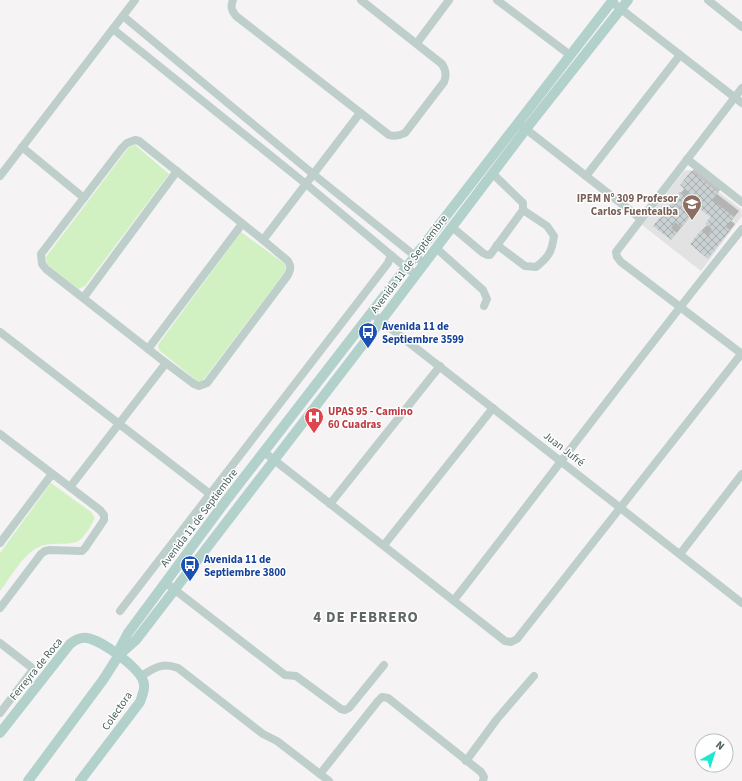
<svg xmlns="http://www.w3.org/2000/svg" width="742" height="781" font-family="'Source Sans 3',sans-serif">
  <defs>
    <pattern id="building-cross-hatch" width="8" height="8" patternUnits="userSpaceOnUse"><rect width="8" height="8" fill="#cad1d2"/><path d="M0 0l8 8M0 8l8-8" fill="none" stroke="#a6adae"/></pattern>
  </defs>
  <rect width="100%" height="100%" fill="#f5f3f4"/>
  <!-- education -->
  <path fill="#e3e2e3" d="M690 170 741 209 742 216 701 271 642 225 684 171Z"/>
  <!-- green -->
  <g fill="#d1f1c2">
    <path d="M135 145 169 174 85 286 78 289 47 264 46 257 129 147Z"/>
    <path d="M241 232 285 264 286 268 285 272 204 379 201 381H197L159 350 158 345Z"/>
    <path d="M51 483 91 512 95 518C91 525 87 533 81 539 74 547 50 541 39 547 23 554 11 577 0 591V553Z"/>
  </g>
  <!-- shadow -->
  <path fill="#0003" d="M697 166 723 186 717 194 739 211 731 221 735 224 708 258 701 231 708 224 712 217 698 206 677 233 654 226 685 188 691 172Z"/>
  <!-- building -->
  <path fill="url(#building-cross-hatch)" d="M691 171 718 192 712 200 734 217 726 227 730 230 708 259 690 244 701 230 708 236 712 229 705 224 711 217 697 207 681 227 675 222 671 228 677 233 671 240 653 226 680 192 686 196 689 193 680 185Z"/>
  <g fill="none" stroke-linecap="round" stroke-linejoin="round">
    <!-- minor -->
    <g stroke="#becfcb" stroke-width="8">
      <path d="M233 0C230 7 232 11 236 16L389 135C395 137 399 136 405 133L444 82C447 75 446 70 442 64L361 0"/>
      <path d="M497 0 570 55"/>
      <path d="M708 0 742 27"/>
      <path d="M612 2 742 103"/>
      <path d="M123 16 313 174 425 264"/>
      <path d="M113 29 306 184 398 261 416 275"/>
      <path d="M417 43 449 0"/>
      <path d="M742 88 616 252 617 257 621 262 742 354"/>
      <path d="M522 126 641 219"/>
      <path d="M135 140 139 141 263 240 288 261C291 266 291 269 288 275L207 383 199 386 194 384 166 363 46 269 42 264 41 254 122 148 127 143Z"/>
      <path d="M22 147 84 198"/>
      <path d="M687 159 742 202"/>
      <path d="M0 176 135 0"/>
      <path d="M586 176 680 55"/>
      <path d="M452 227 483 253 487 255H490L523 210V203L493 174"/>
      <path d="M263 240 360 113"/>
      <path d="M497 245 525 266 536 267C549 257 552 251 554 236L547 226 523 210"/>
      <path d="M436 248 483 290 487 299 484 306"/>
      <path d="M84 297 177 171"/>
      <path d="M371 313 742 603"/>
      <path d="M0 332 210 494"/>
      <path d="M148 349 242 224"/>
      <path d="M0 434 100 510 104 515V520L85 548 82 551 50 550 45 551 41 554 0 608"/>
      <path d="M264 452 505 641 511 642 517 639 742 353"/>
      <path d="M70 487 166 363"/>
      <path d="M330 504 440 366"/>
      <path d="M0 543 52 474"/>
      <path d="M384 545 493 408"/>
      <path d="M680 554 742 474"/>
      <path d="M166 583 285 675 296 676 341 709 345 710 349 708 384 665"/>
      <path d="M454 600C550 477 644 351 742 229"/>
      <path d="M120 611 388 263 391 255"/>
      <path d="M0 643 31 667 32 671 0 713"/>
      <path d="M141 676C155 668 161 662 178 668L263 734 277 741 329 781"/>
      <path d="M466 761 497 719 534 676"/>
      <path d="M320 774 378 701 382 697 388 698 481 772 484 777 483 781"/>
    </g>
    <!-- major -->
    <g stroke="#b3d1cb" stroke-width="10">
      <path d="M119 655 120 648 128 633 225 502 613 0"/>
      <path d="M0 733 70 644C75 640 80 637 87 638 101 640 142 669 144 684 145 690 142 696 140 702L80 781"/>
      <path d="M28 781 103 680 119 655 136 640 381 321 526 129 628 0"/>
    </g>
  </g>
  <!-- icons -->
  <defs>
    <symbol id="school-pin" viewBox="-11 -11 22 30"><path d="M0 17L-7.5 6A9.5 9.5 0 1 1 7.5 6Z" fill="#8d6e63" stroke="#fff"/><path d="M0-5L7-2L0 1L-7-2ZM-4 1L0 2.5L4 1V4Q0 6-4 4Z" fill="#fff"/></symbol>
    <symbol id="bus-pin" viewBox="-11 -11 22 30"><path d="M0 17L-7.5 6A9.5 9.5 0 1 1 7.5 6Z" fill="#1a4fb4" stroke="#fff"/><path d="M-5-6H5V4H4V6H2V4H-2V6H-4V4H-5ZM-3.5-4V0h7V-4ZM-3.5 1.2v1.5H-2V1.2ZM2 1.2v1.5H3.5V1.2Z" fill="#fff"/></symbol>
    <symbol id="hospital-pin" viewBox="-11 -11 22 30"><path d="M0 17L-7.5 6A9.5 9.5 0 1 1 7.5 6Z" fill="#e0444e" stroke="#fff"/><path d="M-5-5h3v3.5h4V-5h3V5h-3V1.5h-4V5h-3Z" fill="#fff"/></symbol>
  </defs>
  <g fill-rule="evenodd">
    <use href="#school-pin" x="681" y="193" width="22" height="30"/>
    <use href="#bus-pin" x="357" y="321" width="22" height="30"/>
    <use href="#hospital-pin" x="303" y="406" width="22" height="30"/>
    <use href="#bus-pin" x="179" y="554" width="22" height="30"/>
  </g>
  <g text-anchor="middle" dominant-baseline="central" stroke-width="3" stroke-linejoin="round" paint-order="stroke">
    <!-- education labels -->
    <g font-size="11" font-weight="bold" fill="#785e54" stroke="#fff" text-anchor="end">
      <text x="678" y="198">IPEM N° 309 Profesor<tspan x="678" dy="13">Carlos Fuentealba</tspan></text>
    </g>
    <!-- street labels -->
    <g font-size="11" fill="#4a615c" stroke="#fff">
      <text transform="translate(409 264) rotate(-53)">Avenida 11 de Septiembre</text>
      <text transform="translate(564 449) rotate(38)">Juan Jufré</text>
      <text transform="translate(199 518) rotate(-53)">Avenida 11 de Septiembre</text>
      <text transform="translate(36 669) rotate(-51)">Ferreyra de Roca</text>
      <text transform="translate(117 711) rotate(-55)">Colectora</text>
    </g>
    <!-- transit labels -->
    <g font-size="11" font-weight="bold" fill="#164399" stroke="#fff" text-anchor="start">
      <text x="382" y="326">Avenida 11 de<tspan x="382" dy="13">Septiembre 3599</tspan></text>
      <text x="204" y="559">Avenida 11 de<tspan x="204" dy="13">Septiembre 3800</tspan></text>
    </g>
    <!-- health labels -->
    <g font-size="11" font-weight="bold" fill="#be3a42" stroke="#fff" text-anchor="start">
      <text x="328" y="411">UPAS 95 - Camino<tspan x="328" dy="13">60 Cuadras</tspan></text>
    </g>
    <!-- district labels -->
    <g font-size="15" font-weight="bold" letter-spacing="1" fill="#5f6866" stroke="#fff">
      <text x="366" y="617">4 DE FEBRERO</text>
    </g>
  </g>
  <!-- north arrow -->
  <g transform="translate(714 753) rotate(39)"><circle r="19" fill="#ffffff" stroke="#b7c0be"/>
  <path d="M0-3L7 15L0 10L-7 15Z" fill="#19e9ce"/>
  <text y="-6" font-size="11" font-weight="bold" text-anchor="middle" fill="#4a615c">N</text>
  </g>
</svg>
